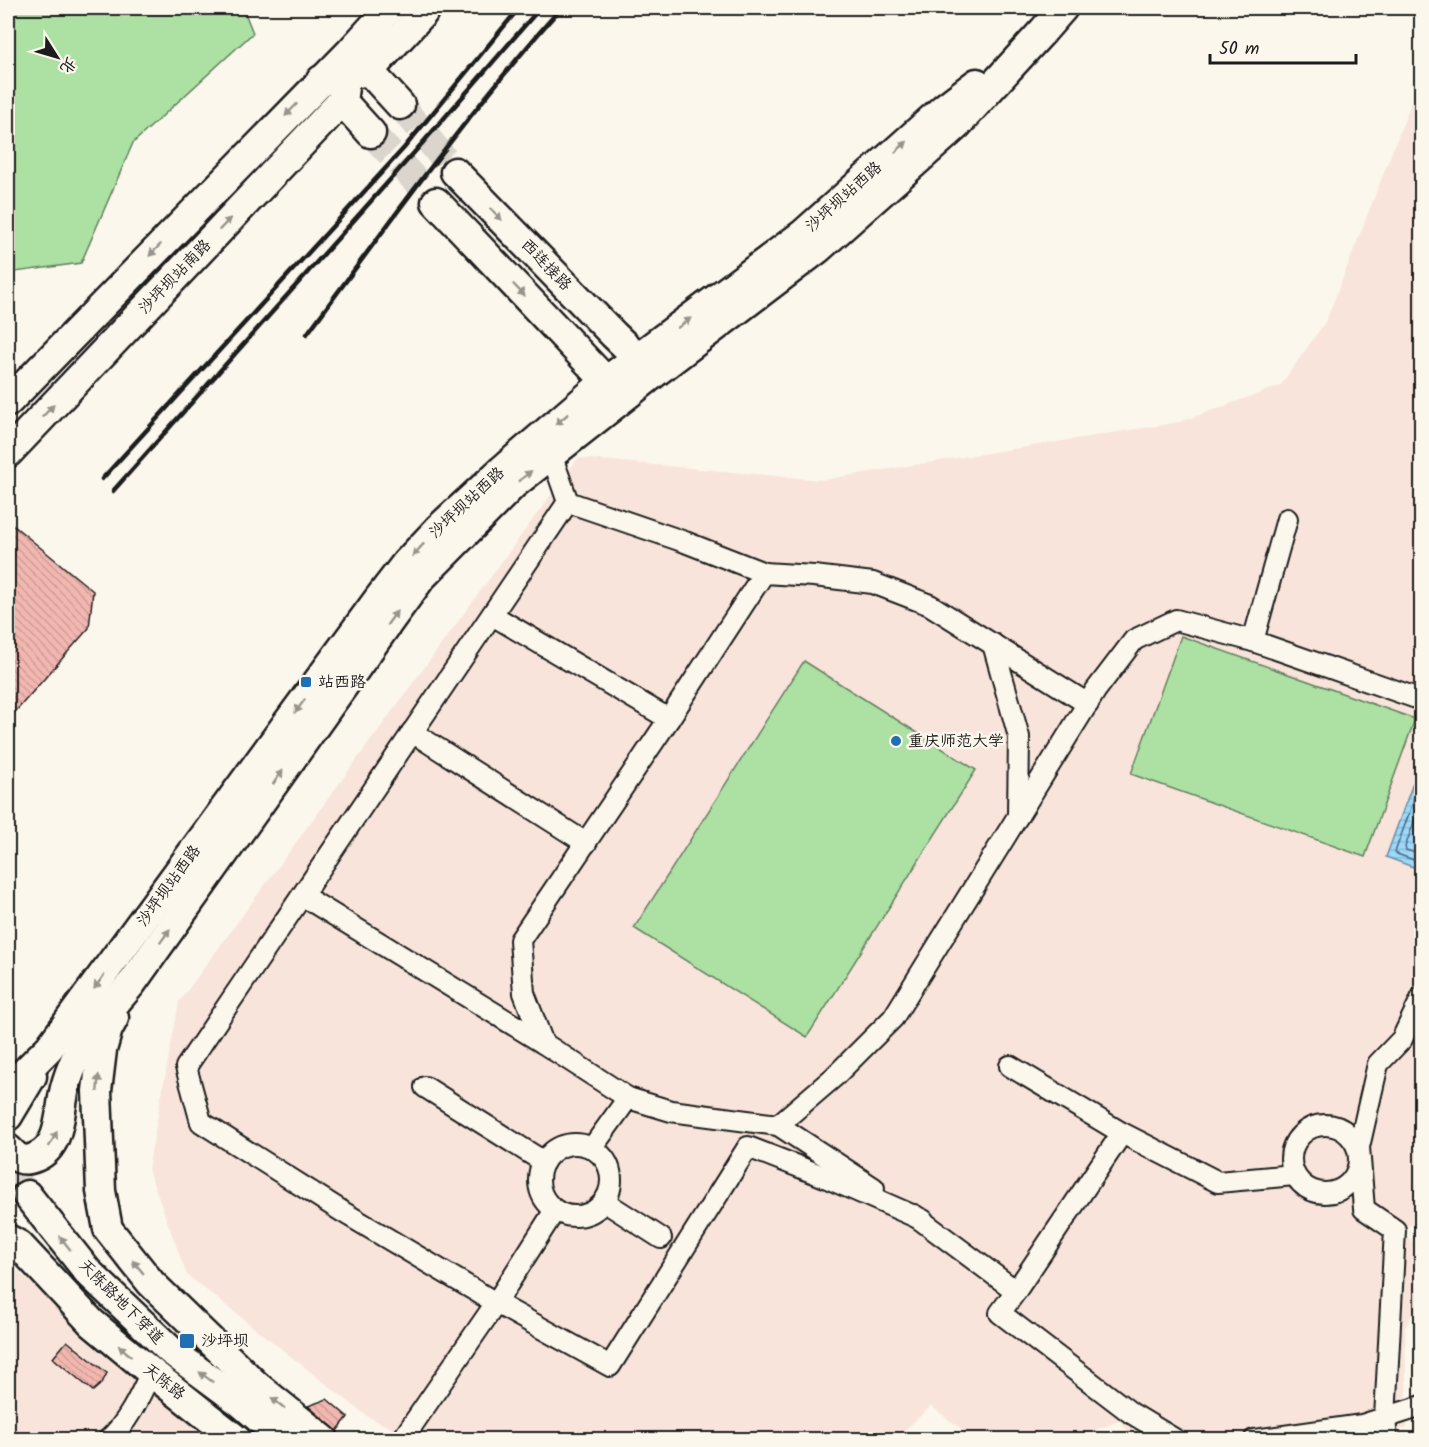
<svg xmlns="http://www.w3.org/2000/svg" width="1429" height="1447" font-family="Kalam,'LXGW WenKai TC',sans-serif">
  <defs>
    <pattern id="water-rules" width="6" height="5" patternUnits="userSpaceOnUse" patternTransform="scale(1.5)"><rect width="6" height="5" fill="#9cd9fd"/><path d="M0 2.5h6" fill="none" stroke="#86bad8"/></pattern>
    <pattern id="building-back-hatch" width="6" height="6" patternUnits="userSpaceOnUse" patternTransform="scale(1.5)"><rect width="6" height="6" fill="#f2b7b0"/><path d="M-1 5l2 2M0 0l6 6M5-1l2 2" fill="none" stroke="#cf9d97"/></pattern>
  </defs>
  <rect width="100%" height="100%" fill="#fbf7ec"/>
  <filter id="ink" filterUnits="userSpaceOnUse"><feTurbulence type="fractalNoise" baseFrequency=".0167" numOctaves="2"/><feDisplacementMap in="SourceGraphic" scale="12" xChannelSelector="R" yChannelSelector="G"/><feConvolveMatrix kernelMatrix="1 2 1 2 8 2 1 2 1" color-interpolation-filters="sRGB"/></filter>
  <g filter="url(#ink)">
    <!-- built -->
    <g fill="#f8e4da">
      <path d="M1421 78 1422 1221 1396 1230 1421 1246V1300L1405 1328 1407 1428 1345 1440H1134L1120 1421 1070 1439 976 1440 931 1406 895 1439H413L367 1416 187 1275 148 1169 179 1002 578 458 822 480 1180 422 1280 386 1326 321Z"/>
      <path d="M8 1262 142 1384 213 1439H8Z"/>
    </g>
    <!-- park -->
    <g fill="#ace1a3" stroke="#647e60" stroke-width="1.5">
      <path d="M8 8H243L253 33 133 143 81 263 8 273Z"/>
      <path d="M1181 636 1415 719 1365 857 1131 774Z"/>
      <path d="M804 661 976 770 807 1037 634 928Z"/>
    </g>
    <!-- water -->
    <path fill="url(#water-rules)" stroke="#698da3" stroke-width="1.5" d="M1421 761V870L1386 857Z"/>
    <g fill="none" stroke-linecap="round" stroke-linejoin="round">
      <!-- shore -->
      <g stroke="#4f6876" stroke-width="1.5">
        <path d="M1422 778 1395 852 1397 854 1422 863"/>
        <path d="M1422 800 1405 847 1406 850 1422 855"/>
      </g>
    </g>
    <!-- building -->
    <g fill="url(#building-back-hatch)" stroke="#1c1c1c" stroke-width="1.5">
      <path d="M8 521 93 591 89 628 8 720Z"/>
      <path d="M67 1341 107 1373 102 1383 93 1391 53 1358Z"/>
      <path d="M327 1399 348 1417 337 1431 308 1406Z"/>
    </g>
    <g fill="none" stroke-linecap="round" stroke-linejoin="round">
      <!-- secondary-tunnel -->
      <g stroke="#dad6cd" stroke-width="28" stroke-dasharray="28 14" stroke-linecap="butt">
        <path d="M400 105 455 172"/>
        <path d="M371 133 436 202"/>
        <path d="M8 1167 27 1195"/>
      </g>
      <defs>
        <g id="street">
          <path d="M551 454 568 502"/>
          <path d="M764 573 685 542 568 502 186 1067 201 1122 343 1212 496 1303 610 1366 748 1147 825 1177 923 1220"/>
          <path d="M492 615 669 719"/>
          <path d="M1253 641 1287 519"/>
          <path d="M993 644 1019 737 1018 816"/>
          <path d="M412 732 586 843"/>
          <path d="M303 896 543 1043"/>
          <path d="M1010 1066 1122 1133 1218 1182 1294 1175"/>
          <path d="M425 1087 544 1162"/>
          <path d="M628 1098 543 1043 524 993 520 940 669 719 764 573 814 576 873 583 930 605 1088 704"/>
          <circle cx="1325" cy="1159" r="34"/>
          <path d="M778 1125 874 1188"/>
          <circle cx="575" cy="1180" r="36"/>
          <path d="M592 1148 628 1098 671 1111 778 1125 834 1077 893 1018 1096 690 1134 640 1176 620 1253 641 1422 700"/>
          <path d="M605 1202 661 1238"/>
          <path d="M914 1215 1016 1291 1122 1133"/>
          <path d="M1016 1291 1000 1313 1131 1413 1176 1440"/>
          <path d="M108 1440C128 1423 140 1396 151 1372"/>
          <path d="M402 1440 496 1303 555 1210"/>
          <path d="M1254 1440 1362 1425 1422 1406"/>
          <path d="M1387 1440 1385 1418 1395 1230 1364 1209 1359 1147 1378 1064 1402 1039 1422 997"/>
        </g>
        <g id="secondary">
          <path d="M369 71 400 105"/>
          <path d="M321 80 369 71 423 13"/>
          <path d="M345 81 342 101 371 133"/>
          <path d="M455 172 614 335 638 358"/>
          <path d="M436 202 606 381"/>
          <path d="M8 402 350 52 390 8"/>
          <path d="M8 453 342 101"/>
          <path d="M114 1018 108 1029 102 1050 97 1091 101 1191 108 1229 151 1283 257 1386 324 1440"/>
          <path d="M8 1089 49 1048 379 598 406 563 438 529 502 470 606 381 803 234 944 108 977 83"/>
          <path d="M8 1116 32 1076"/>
          <path d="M8 1149C17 1158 22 1163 36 1157 62 1146 59 1111 65 1088 68 1076 73 1064 78 1053 92 1028 113 1006 132 983L391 619 421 578 514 484 656 372 819 248 956 126 1043 31 1063 8"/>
          <path d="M27 1195 88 1272 170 1350 240 1402 284 1440"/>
          <path d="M8 1239 19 1245 92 1323 151 1372 237 1440"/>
        </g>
      </defs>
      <!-- street casing -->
      <use href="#street" stroke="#1c1c1c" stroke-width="24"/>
      <!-- secondary casing -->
      <use href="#secondary" stroke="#1c1c1c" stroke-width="33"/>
      <!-- street -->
      <use href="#street" stroke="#fbf7ec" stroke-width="20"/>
      <!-- secondary -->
      <use href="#secondary" stroke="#fbf7ec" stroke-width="28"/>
      <!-- rail -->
      <g stroke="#1c1c1c" stroke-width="4.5">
        <path d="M307 334C389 223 470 110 561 8"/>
        <path d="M102 479 404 148 519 8"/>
        <path d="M113 491 412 155 540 8"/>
      </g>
    </g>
    <!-- one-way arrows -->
    <defs><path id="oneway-solid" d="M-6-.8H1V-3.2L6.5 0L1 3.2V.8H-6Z" transform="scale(1.5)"/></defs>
    <g fill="#97948e">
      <use href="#oneway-solid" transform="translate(291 110) rotate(134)"/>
      <use href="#oneway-solid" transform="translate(901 147) rotate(-42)"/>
      <use href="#oneway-solid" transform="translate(496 214) rotate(46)"/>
      <use href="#oneway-solid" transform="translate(225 224) rotate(-46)"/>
      <use href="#oneway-solid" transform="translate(155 250) rotate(134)"/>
      <use href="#oneway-solid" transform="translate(519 290) rotate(46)"/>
      <use href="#oneway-solid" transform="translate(684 323) rotate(-37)"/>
      <use href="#oneway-solid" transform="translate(48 411) rotate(-46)"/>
      <use href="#oneway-solid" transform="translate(562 419) rotate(140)"/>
      <use href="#oneway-solid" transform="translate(525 476) rotate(-38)"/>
      <use href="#oneway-solid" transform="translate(418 550) rotate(133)"/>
      <use href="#oneway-solid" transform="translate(392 618) rotate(-54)"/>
      <use href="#oneway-solid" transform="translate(300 706) rotate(126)"/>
      <use href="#oneway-solid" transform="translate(278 777) rotate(-55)"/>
      <use href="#oneway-solid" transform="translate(165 936) rotate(-55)"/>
      <use href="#oneway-solid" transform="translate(99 982) rotate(126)"/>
      <use href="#oneway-solid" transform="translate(98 1083) rotate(-85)"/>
      <use href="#oneway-solid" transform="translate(53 1139) rotate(-62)"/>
      <use href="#oneway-solid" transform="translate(65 1243) rotate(-128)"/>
      <use href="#oneway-solid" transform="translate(138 1267) rotate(-130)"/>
      <use href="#oneway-solid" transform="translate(125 1351) rotate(-140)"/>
      <use href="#oneway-solid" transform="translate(206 1377) rotate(-143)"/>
      <use href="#oneway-solid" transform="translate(278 1403) rotate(-141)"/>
    </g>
  </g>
  <!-- markers -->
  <g fill="#1f6fb2" stroke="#fbf7ec" stroke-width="2">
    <rect x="300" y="676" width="12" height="12" rx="3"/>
    <circle cx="896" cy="741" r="6"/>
    <rect x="179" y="1333" width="16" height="16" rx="3"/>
  </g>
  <g text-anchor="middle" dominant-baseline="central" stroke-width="5" stroke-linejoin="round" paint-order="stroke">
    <!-- street labels -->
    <g font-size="16" fill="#1c1c1c" stroke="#fbf7ec">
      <text transform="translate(844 197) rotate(-42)">沙坪坝站西路</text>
      <text transform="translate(546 265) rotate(46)">西连接路</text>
      <text transform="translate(175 277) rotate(-46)">沙坪坝站南路</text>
      <text transform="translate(467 503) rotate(-43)">沙坪坝站西路</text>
      <text transform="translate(169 886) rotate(-54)">沙坪坝站西路</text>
      <text transform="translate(121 1302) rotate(45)">天陈路地下穿道</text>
      <text transform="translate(164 1382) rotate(38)">天陈路</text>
    </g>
    <!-- poi labels -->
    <g font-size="16" fill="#1c1c1c" stroke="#fbf7ec" text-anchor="start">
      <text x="318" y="682">站西路</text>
      <text x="908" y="741">重庆师范大学</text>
      <text x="201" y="1341">沙坪坝</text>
    </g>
  </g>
  <!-- margin -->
  <rect width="1429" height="1447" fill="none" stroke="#fbf7ec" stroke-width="30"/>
  <rect x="15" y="15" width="1399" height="1417" fill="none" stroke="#1c1c1c" stroke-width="2" filter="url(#ink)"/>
  <!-- north arrow -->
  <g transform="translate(57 57) rotate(127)" stroke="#fbf7ec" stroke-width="4.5" paint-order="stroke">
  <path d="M0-4.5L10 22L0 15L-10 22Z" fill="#1c1c1c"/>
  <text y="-9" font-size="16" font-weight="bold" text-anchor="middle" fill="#1c1c1c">北</text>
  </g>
  <!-- scale -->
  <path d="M1210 54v9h146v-9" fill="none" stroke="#1c1c1c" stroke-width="3"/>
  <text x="1219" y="54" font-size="18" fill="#1c1c1c" stroke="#fbf7ec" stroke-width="4.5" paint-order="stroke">50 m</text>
</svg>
